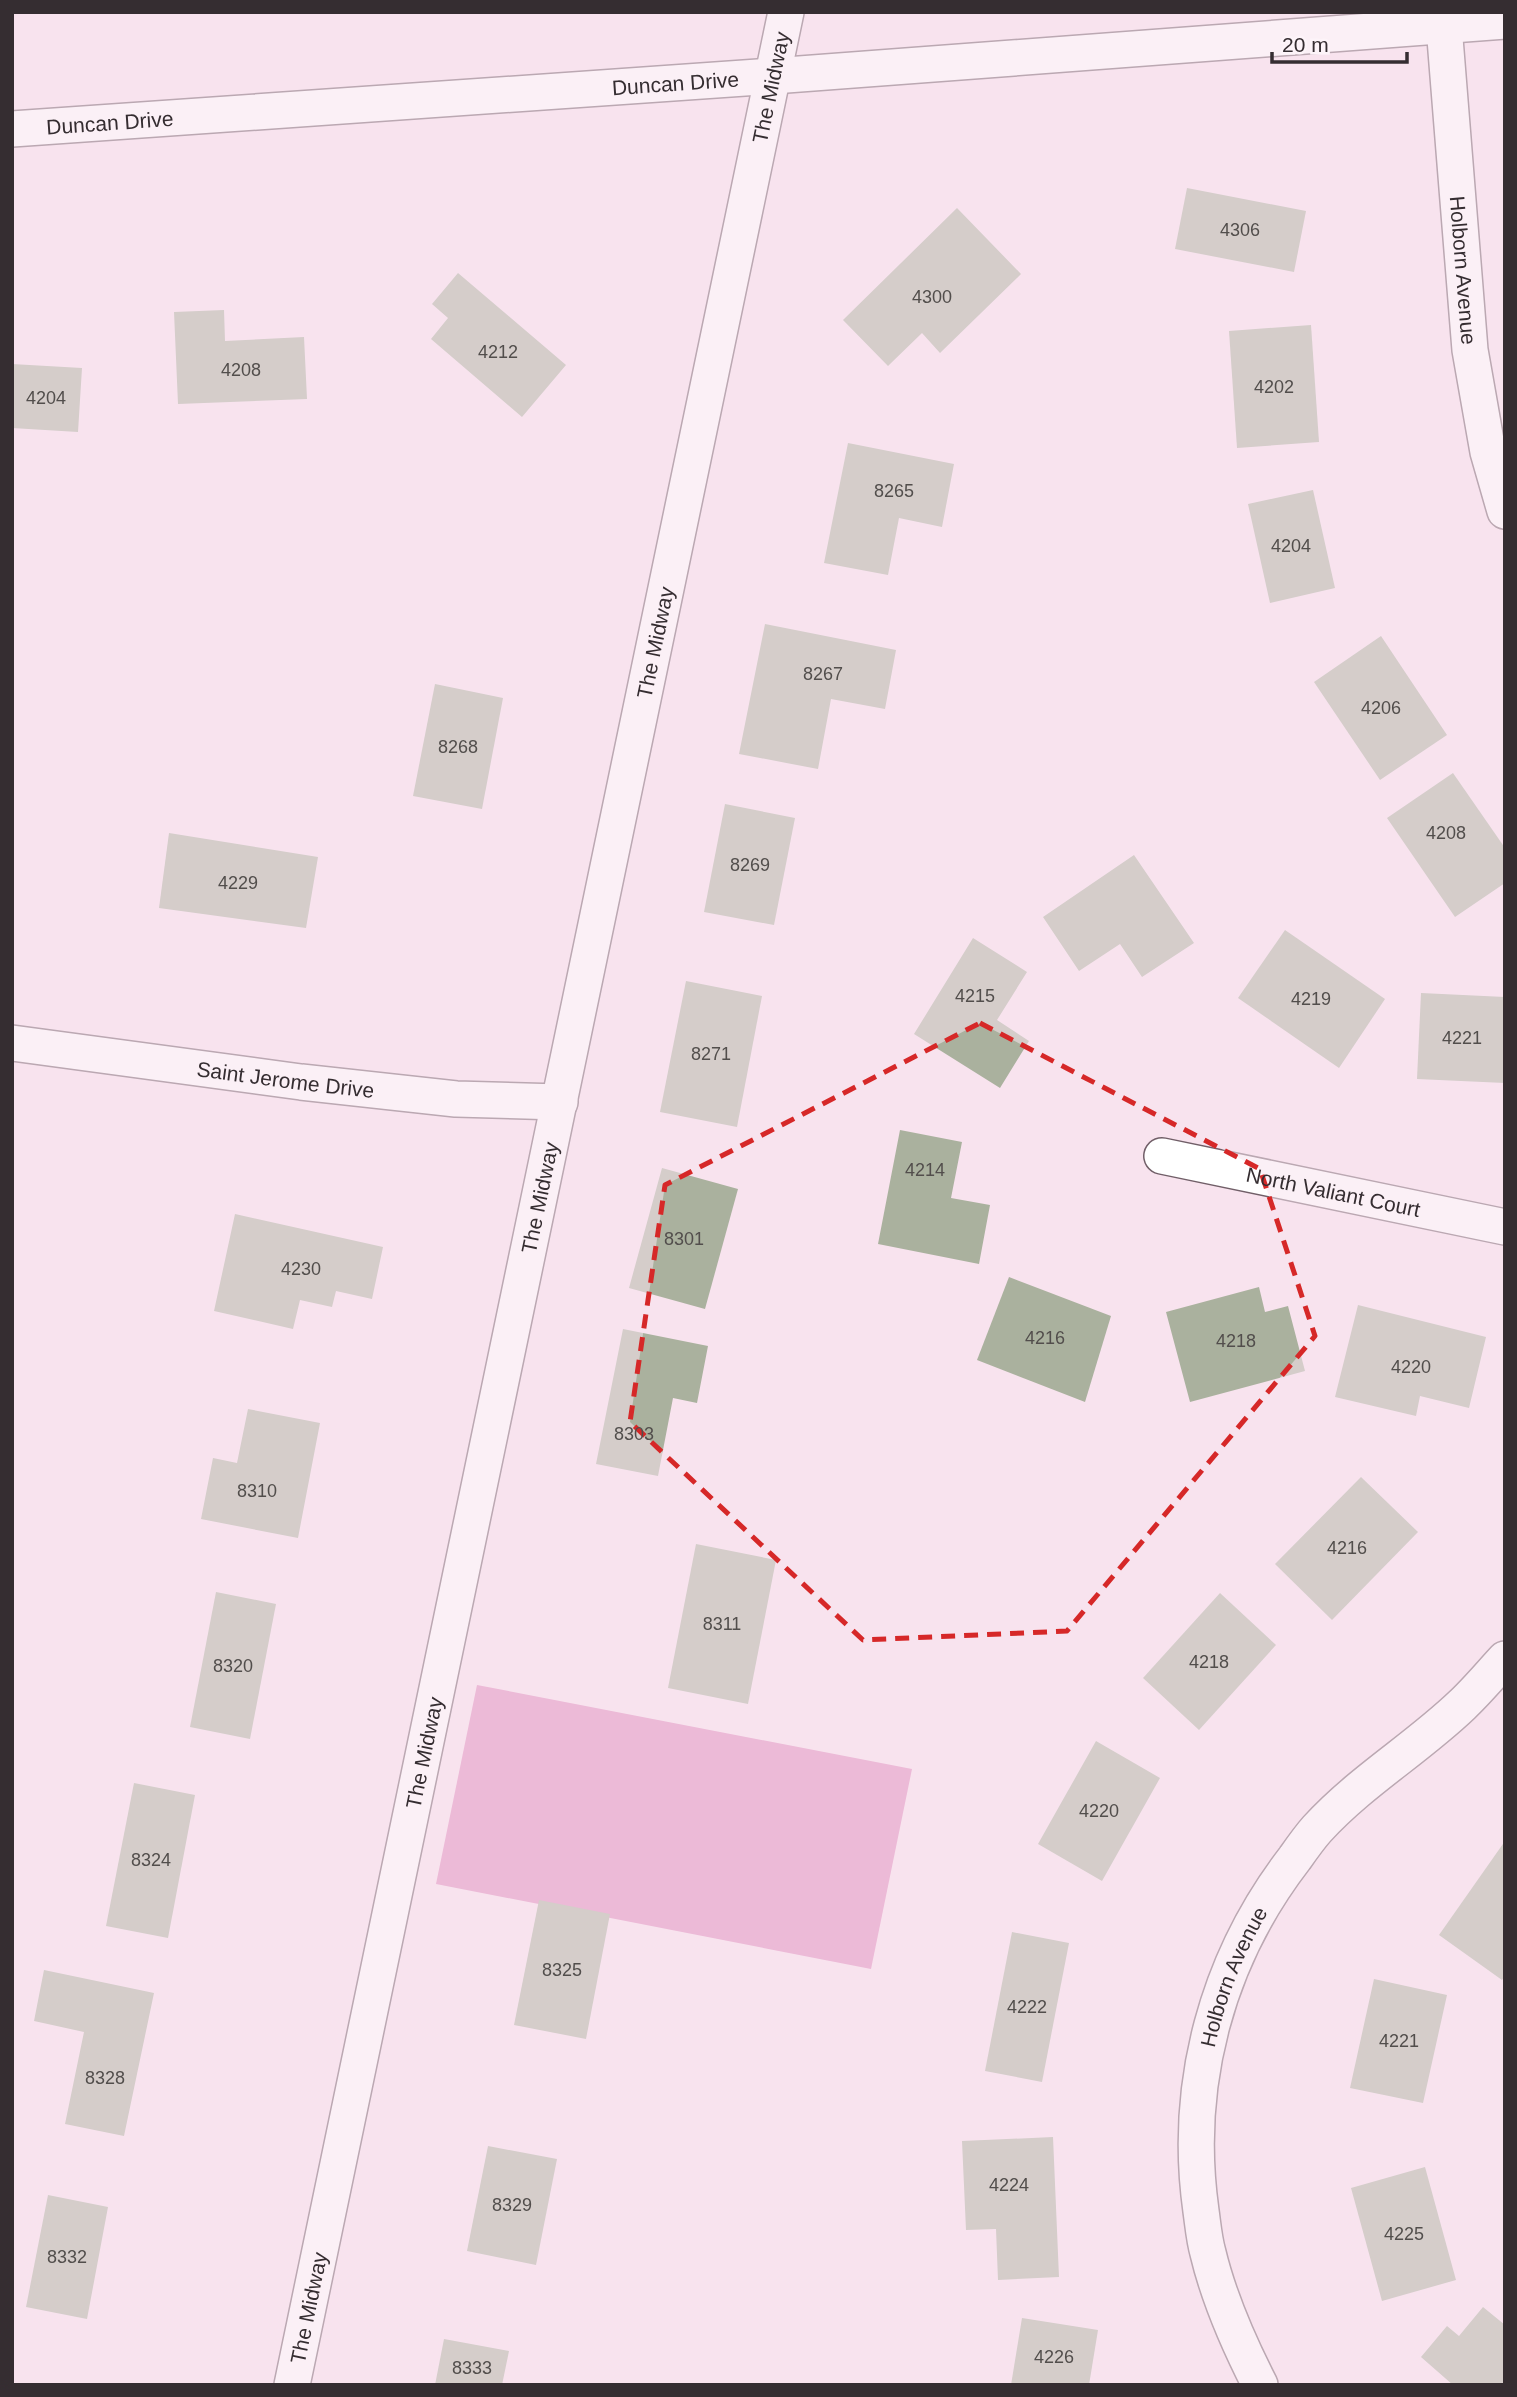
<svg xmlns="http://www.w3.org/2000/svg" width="1517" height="2397" font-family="Arial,sans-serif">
  <rect width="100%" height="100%" fill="#f8e3ee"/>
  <!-- forest -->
  <path fill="#de87ba" d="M477 1685 912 1769 871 1969 436 1884Z"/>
  <!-- building -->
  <g fill="#aab19e">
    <path d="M1187 188 1306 211 1294 272 1175 249Z"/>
    <path d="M957 208 1021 274 940 353 922 333 888 366 843 320Z"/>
    <path d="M458 273 566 365 522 417 431 339 448 318 432 304Z"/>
    <path d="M224 310 225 341 304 337 307 399 178 404 174 312Z"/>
    <path d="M1311 325 1319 442 1237 448 1229 331Z"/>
    <path d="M12 364 82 368 78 432 12 428Z"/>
    <path d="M848 443 954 464 942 527 899 518 888 575 824 563Z"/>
    <path d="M1313 490 1335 588 1270 603 1248 504Z"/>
    <path d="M765 624 896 650 885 709 831 699 818 769 739 754Z"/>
    <path d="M1381 636 1447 735 1380 780 1314 682Z"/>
    <path d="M435 684 503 698 482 809 413 796Z"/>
    <path d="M1453 773 1505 848V883L1455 917 1387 818Z"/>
    <path d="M725 804 795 818 774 925 704 912Z"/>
    <path d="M169 833 318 857 306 928 159 908Z"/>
    <path d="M1134 855 1194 943 1142 977 1120 944 1079 971 1043 917Z"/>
    <path d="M1285 930 1385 999 1339 1068 1238 998Z"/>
    <path d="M973 938 1027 972 997 1020 1029 1041 1000 1088 914 1034Z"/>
    <path d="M686 981 762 996 737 1127 660 1112Z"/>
    <path d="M1421 993 1505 997V1083L1417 1079Z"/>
    <path d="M900 1130 962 1142 951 1198 990 1205 979 1264 878 1244Z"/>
    <path d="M662 1168 738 1189 705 1309 629 1288Z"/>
    <path d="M235 1214 383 1247 372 1299 336 1291 332 1307 300 1300 293 1329 214 1311Z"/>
    <path d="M1009 1277 1111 1316 1085 1402 977 1360Z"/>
    <path d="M1259 1287 1265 1312 1288 1306 1305 1371 1190 1402 1166 1312Z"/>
    <path d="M1358 1305 1486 1337 1469 1408 1420 1396 1416 1416 1335 1397Z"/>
    <path d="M623 1329 708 1346 697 1403 673 1398 658 1476 596 1464Z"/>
    <path d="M248 1409 320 1423 298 1538 201 1519 213 1458 237 1463Z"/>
    <path d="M1361 1477 1418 1532 1332 1620 1275 1564Z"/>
    <path d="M696 1544 776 1560 748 1704 668 1688Z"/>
    <path d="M216 1592 276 1604 250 1739 190 1727Z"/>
    <path d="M1220 1593 1276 1645 1199 1730 1143 1678Z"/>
    <path d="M1096 1741 1160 1778 1102 1881 1038 1844Z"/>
    <path d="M134 1783 195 1795 168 1938 106 1926Z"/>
    <path d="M1505 1841V1976L1502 1980 1439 1935Z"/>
    <path d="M539 1900 610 1914 586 2039 514 2025Z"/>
    <path d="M1012 1932 1069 1943 1042 2082 985 2071Z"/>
    <path d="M44 1970 154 1993 124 2136 65 2124 84 2032 34 2021Z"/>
    <path d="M1374 1979 1447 1995 1423 2103 1350 2088Z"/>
    <path d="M1053 2137 1059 2277 998 2280 996 2229 966 2230 962 2141Z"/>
    <path d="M488 2146 557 2159 536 2265 467 2251Z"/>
    <path d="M1425 2167 1456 2280 1382 2301 1351 2188Z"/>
    <path d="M48 2195 108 2207 87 2319 26 2307Z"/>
    <path d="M1483 2307 1505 2325V2385H1453L1421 2357 1447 2326 1459 2336Z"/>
    <path d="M1022 2318 1098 2330 1089 2385H1011Z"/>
    <path d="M444 2339 509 2351 502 2385H435Z"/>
  </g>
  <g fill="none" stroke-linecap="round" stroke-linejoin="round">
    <defs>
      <g id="minor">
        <path id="s1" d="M1444 26 1470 350 1488 452 1505 511"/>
        <path id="s2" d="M12 129 773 76 1505 21"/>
        <path id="s3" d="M12 1043 301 1082 456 1099 560 1102"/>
        <path id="s4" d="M1162 1156 1505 1227"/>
        <path id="s5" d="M292 2385 786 12"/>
        <path id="s6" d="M1260 2385C1238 2342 1219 2299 1208 2253 1204 2239 1203 2225 1201 2211 1183 2084 1217 1959 1295 1858 1302 1848 1309 1838 1317 1829 1361 1781 1416 1749 1462 1705 1477 1691 1491 1674 1505 1659"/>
      </g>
    </defs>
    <!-- minor casing -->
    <use href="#minor" stroke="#715f68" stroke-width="38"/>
    <!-- minor -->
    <use href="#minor" stroke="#fff" stroke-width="35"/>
  </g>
  <!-- marked area -->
  <path d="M0 0H1517V2397H0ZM980 1023 1260 1169 1315 1336 1067 1631 863 1640 630 1422 665 1185Z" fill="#f8e3ee" fill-opacity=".55" fill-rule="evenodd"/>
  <path fill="none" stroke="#d62828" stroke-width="5" stroke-dasharray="14 9" stroke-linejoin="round" d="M980 1023 1260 1169 1315 1336 1067 1631 863 1640 630 1422 665 1185Z"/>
  <g text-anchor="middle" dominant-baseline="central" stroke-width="5" stroke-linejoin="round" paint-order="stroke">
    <!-- number labels -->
    <g font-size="18" fill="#524e4c">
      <text x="1240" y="230">4306</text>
      <text x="932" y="297">4300</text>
      <text x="498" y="352">4212</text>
      <text x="241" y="370">4208</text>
      <text x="1274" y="387">4202</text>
      <text x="46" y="398">4204</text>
      <text x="894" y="491">8265</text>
      <text x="1291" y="546">4204</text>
      <text x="823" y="674">8267</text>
      <text x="1381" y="708">4206</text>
      <text x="458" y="747">8268</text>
      <text x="1446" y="833">4208</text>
      <text x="750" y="865">8269</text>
      <text x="238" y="883">4229</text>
      <text x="975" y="996">4215</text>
      <text x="1311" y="999">4219</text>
      <text x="1462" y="1038">4221</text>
      <text x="711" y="1054">8271</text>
      <text x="925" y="1170">4214</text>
      <text x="684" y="1239">8301</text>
      <text x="301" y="1269">4230</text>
      <text x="1045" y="1338">4216</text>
      <text x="1236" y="1341">4218</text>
      <text x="1411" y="1367">4220</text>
      <text x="634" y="1434">8303</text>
      <text x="257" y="1491">8310</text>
      <text x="1347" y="1548">4216</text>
      <text x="722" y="1624">8311</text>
      <text x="1209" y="1662">4218</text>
      <text x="233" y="1666">8320</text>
      <text x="1099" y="1811">4220</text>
      <text x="151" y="1860">8324</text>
      <text x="562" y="1970">8325</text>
      <text x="1027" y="2007">4222</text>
      <text x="1399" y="2041">4221</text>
      <text x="105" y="2078">8328</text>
      <text x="1009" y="2185">4224</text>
      <text x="512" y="2205">8329</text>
      <text x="1404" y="2234">4225</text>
      <text x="67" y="2257">8332</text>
      <text x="1054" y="2357">4226</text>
      <text x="472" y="2368">8333</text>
    </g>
    <!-- street labels -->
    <g font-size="21" fill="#352d31" stroke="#fdf4f9">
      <text stroke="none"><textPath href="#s2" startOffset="665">Duncan Drive</textPath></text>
      <text stroke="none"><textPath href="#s5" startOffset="2347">The Midway</textPath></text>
      <text stroke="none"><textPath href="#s2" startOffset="98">Duncan Drive</textPath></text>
      <text stroke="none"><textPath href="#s1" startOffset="245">Holborn Avenue</textPath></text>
      <text stroke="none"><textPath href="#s5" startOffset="1780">The Midway</textPath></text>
      <text stroke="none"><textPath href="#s3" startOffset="276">Saint Jerome Drive</textPath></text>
      <text stroke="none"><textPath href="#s4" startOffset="175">North Valiant Court</textPath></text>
      <text stroke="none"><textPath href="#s5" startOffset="1213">The Midway</textPath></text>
      <text stroke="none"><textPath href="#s5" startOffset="646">The Midway</textPath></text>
      <text stroke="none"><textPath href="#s6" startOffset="425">Holborn Avenue</textPath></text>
      <text stroke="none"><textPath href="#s5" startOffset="79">The Midway</textPath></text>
    </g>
  </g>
  <!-- border -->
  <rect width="1517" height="2397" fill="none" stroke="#352d31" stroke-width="28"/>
  <!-- scale -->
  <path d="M1272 52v10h135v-10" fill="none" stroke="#352d31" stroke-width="3.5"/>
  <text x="1282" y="52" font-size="21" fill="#352d31" stroke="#fdf4f9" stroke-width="5" paint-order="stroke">20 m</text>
</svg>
